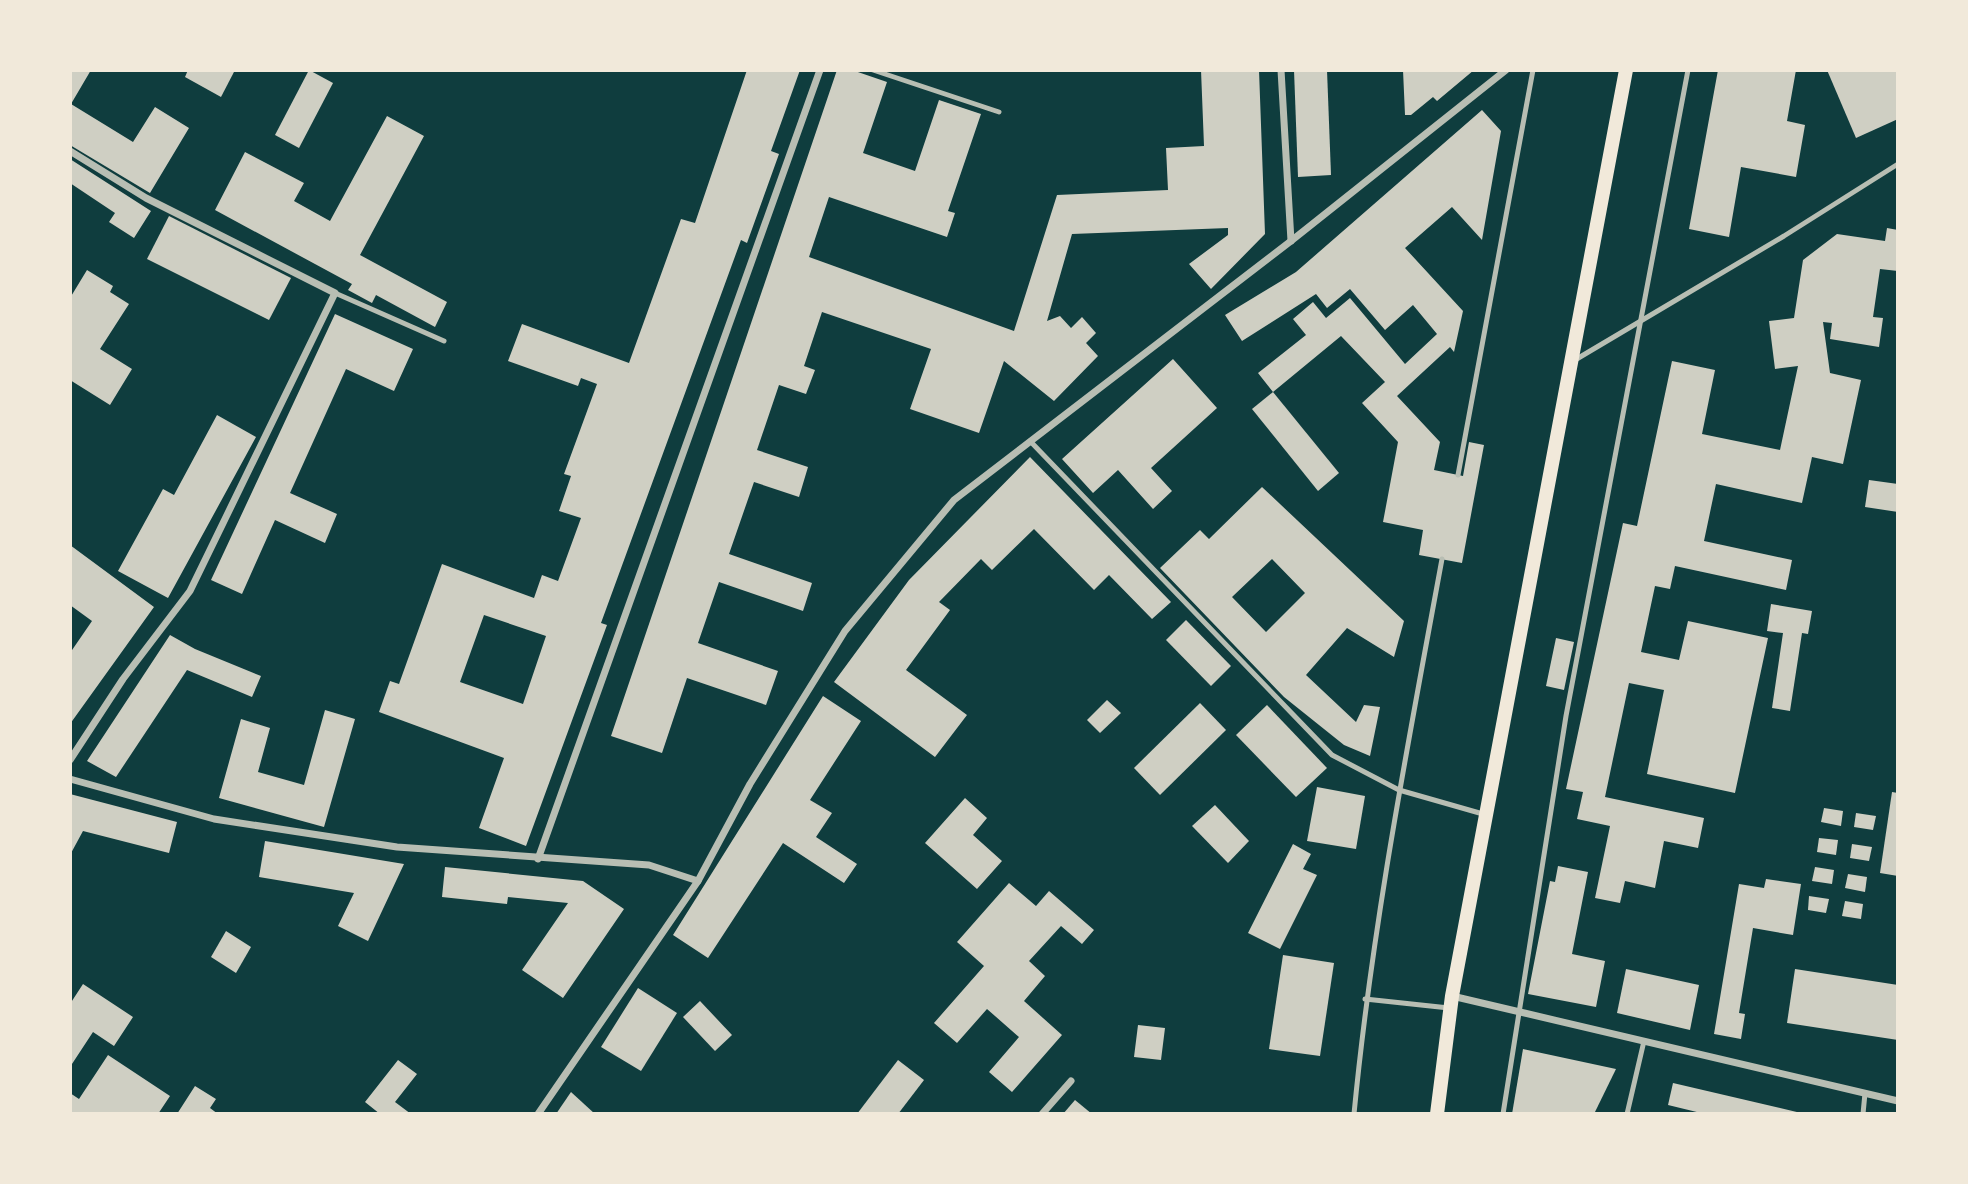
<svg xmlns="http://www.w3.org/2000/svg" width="1968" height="1184" font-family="Inter,sans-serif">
  <rect width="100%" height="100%" fill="#0f3d3e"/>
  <!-- building -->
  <g fill="#cfcfc3" fill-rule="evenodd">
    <path d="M70 70H91L71 104 133 142 155 107 189 128 150 193 70 145Z"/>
    <path d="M188 70H235L221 97 185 77Z"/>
    <path d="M309 70 333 83 299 148 275 135Z"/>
    <path d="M747 70H800L771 151 779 154 747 243 741 240 601 623 607 625 526 846 479 828 504 758 379 712 390 681 399 684 442 564 534 598 542 575 558 581 581 518 559 511 571 476 564 474 597 384 581 378 578 386 508 361 522 324 629 363 681 219 695 223ZM484 615 546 636 523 704 460 682Z"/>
    <path d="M837 70H852L887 82 863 153 915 171 939 100 981 114 948 211 955 213 947 237 829 197 809 257 1014 331 1057 195 1168 190 1166 148 1204 146 1201 70H1259L1265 234 1211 289 1189 264 1228 235V228L1072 234 1047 321 1060 316 1071 328 1082 317 1096 333 1086 343 1098 356 1054 401 1004 361 979 433 910 409 931 349 822 312 804 366 815 370 806 394 779 385 757 450 808 467 799 497 754 482 729 554 812 583 803 611 719 582 698 643 778 671 766 705 687 678 662 753 611 736Z"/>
    <path d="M1294 70H1327L1331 175 1298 177Z"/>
    <path d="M1403 70H1474L1437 101 1433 97 1411 115H1405Z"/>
    <path d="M1718 70H1796L1787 121 1805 125 1796 177 1741 167 1729 237 1689 229Z"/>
    <path d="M1827 70H1898V119L1856 138Z"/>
    <path d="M1482 110 1501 131 1482 240 1452 207 1405 248 1463 311 1454 352 1450 347 1397 396 1440 442 1434 470 1463 476 1469 442 1484 445 1462 563 1419 555 1423 530 1383 522 1398 442 1362 403 1385 382 1341 336 1273 392 1258 373 1306 335 1293 319 1313 302 1326 318 1350 298 1405 364 1437 334 1413 305 1385 330 1350 289 1327 308 1316 294 1242 341 1225 315 1296 272Z"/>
    <path d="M387 116 424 136 360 255 447 302 435 327 376 295 372 303 348 290 352 284 215 210 245 152 304 183 294 201 330 221Z"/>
    <path d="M70 159 151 211 134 238 109 222 115 213 70 183Z"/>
    <path d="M169 216 291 278 269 320 147 259Z"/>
    <path d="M1887 228 1898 230V271L1880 269 1873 317 1883 318 1879 347 1830 339 1832 323 1823 322 1830 373 1861 380 1843 464 1812 457 1802 503 1716 484 1704 541 1792 560 1786 590 1675 566 1670 589 1655 586 1641 652 1679 660 1688 621 1768 638 1735 793 1647 774 1664 690 1629 683 1605 797 1704 818 1698 848 1664 841 1655 888 1625 881 1620 903 1595 898 1610 826 1577 819 1583 792 1566 789 1623 523 1637 526 1672 361 1715 370 1702 434 1780 450 1798 366 1775 369 1769 321 1794 318 1803 260 1837 234 1885 241Z"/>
    <path d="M87 270 113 286 110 292 129 304 100 349 132 369 110 405 70 380V298Z"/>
    <path d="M335 314 413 349 394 391 346 369 290 493 337 514 325 543 275 520 242 594 211 580Z"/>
    <path d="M1173 359 1217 408 1151 468 1172 491 1153 509 1118 470 1093 493 1062 459Z"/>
    <path d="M1273 392 1339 473 1318 491 1252 409Z"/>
    <path d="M217 415 256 437 168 598 118 571 163 489 174 495Z"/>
    <path d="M1030 457 1171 602 1152 619 1109 575 1094 590 1034 529 992 570 981 559 939 602 950 610 906 670 967 715 935 757 834 682 909 580Z"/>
    <path d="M1869 480 1898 484V512L1865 507Z"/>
    <path d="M1262 487 1404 621 1394 657 1347 628 1306 675 1356 722 1364 705 1380 707 1370 756 1344 745 1284 697 1160 568 1200 530 1209 539ZM1272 559 1305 593 1266 632 1232 597Z"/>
    <path d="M70 545 154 607 70 724V653L92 621 70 605Z"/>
    <path d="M1771 604 1812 611 1808 634 1802 633 1790 711 1772 708 1783 633 1767 631Z"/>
    <path d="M1186 620 1231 666 1211 686 1166 640Z"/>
    <path d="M170 635 195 649 261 676 252 697 187 670 116 777 87 761Z"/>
    <path d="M1556 638 1574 642 1564 690 1546 686Z"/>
    <path d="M823 696 861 721 810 800 832 813 816 837 857 864 844 883 783 843 708 958 673 935Z"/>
    <path d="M1107 700 1121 713 1100 733 1087 720Z"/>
    <path d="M1200 703 1226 730 1160 795 1134 768Z"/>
    <path d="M1267 705 1327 768 1296 797 1236 735Z"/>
    <path d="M325 710 355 719 324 827 219 798 241 719 270 728 258 772 304 785Z"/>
    <path d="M1317 787 1365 796 1356 849 1307 841Z"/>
    <path d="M1892 792 1898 793V876L1880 873Z"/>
    <path d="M70 794 177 822 169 853 83 831 70 855Z"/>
    <path d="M965 798 987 818 973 835 1002 861 977 889 925 843Z"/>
    <path d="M1215 805 1249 841 1228 863 1192 826Z"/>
    <path d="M1824 808 1843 811 1841 826 1821 822Z"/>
    <path d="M1856 813 1876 816 1873 830 1854 827Z"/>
    <path d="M1819 838 1838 840 1836 855 1817 852Z"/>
    <path d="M265 841 404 864 368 941 338 926 354 893 259 877Z"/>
    <path d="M1293 844 1311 854 1303 869 1317 875 1280 949 1248 933Z"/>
    <path d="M1852 844 1872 847 1869 861 1850 858Z"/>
    <path d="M1558 866 1588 872 1572 954 1605 961 1596 1007 1528 994 1550 881 1555 882Z"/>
    <path d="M445 867 583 881 624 909 563 998 522 970 568 903 508 897 507 904 442 897Z"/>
    <path d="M1815 867 1834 870 1832 884 1812 881Z"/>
    <path d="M1848 874 1867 877 1865 892 1845 888Z"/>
    <path d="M1766 879 1801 884 1793 935 1753 928 1739 1013 1745 1014 1741 1039 1714 1034 1739 884 1764 888Z"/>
    <path d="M1009 883 1036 906 1049 891 1094 930 1082 944 1061 926 1029 961 1045 976 1024 1001 1062 1035 1012 1092 989 1072 1019 1037 987 1009 957 1043 934 1023 984 966 957 942Z"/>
    <path d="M1809 896 1829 899 1826 913 1808 910Z"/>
    <path d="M1845 901 1863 904 1861 919 1842 916Z"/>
    <path d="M226 931 251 947 236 973 211 957Z"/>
    <path d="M1283 955 1334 963 1320 1056 1269 1049Z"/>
    <path d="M1626 969 1699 985 1690 1030 1617 1013Z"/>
    <path d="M1795 969 1898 985V1040L1787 1023Z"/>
    <path d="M83 984 133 1017 114 1046 93 1032 70 1067V1004Z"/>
    <path d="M638 988 677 1013 641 1071 601 1047Z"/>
    <path d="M700 1001 732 1035 715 1051 683 1017Z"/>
    <path d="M1138 1025 1165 1028 1161 1060 1134 1057Z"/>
    <path d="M1523 1049 1616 1069 1594 1114H1512Z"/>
    <path d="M108 1055 170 1096 158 1114H70V1093L79 1099Z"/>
    <path d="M398 1060 417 1074 395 1102 411 1114H380L365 1102Z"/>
    <path d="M898 1060 924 1080 898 1114H857Z"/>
    <path d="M1673 1083 1801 1113V1114H1705L1668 1105Z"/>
    <path d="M195 1086 216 1099 210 1108 218 1114H177Z"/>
    <path d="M571 1092 595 1114H556Z"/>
    <path d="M1075 1100 1092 1114H1063Z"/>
  </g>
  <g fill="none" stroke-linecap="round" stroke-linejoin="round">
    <!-- service -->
    <g stroke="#b8beb3" stroke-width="5">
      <path d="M873 70 999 112"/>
      <path d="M335 293 444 341"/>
      <path d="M1575 360 1784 236 1898 164"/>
      <path d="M1030 441 1332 755 1399 790 1483 814"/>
      <path d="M1458 475 1533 70"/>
      <path d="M1365 999 1449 1008"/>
      <path d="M1354 1114C1372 927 1408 744 1442 559"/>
      <path d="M1503 1114 1566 716 1688 70"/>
      <path d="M1627 1114 1644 1041"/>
      <path d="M1863 1114 1865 1093"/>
    </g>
    <!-- minor -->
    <g stroke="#b8beb3" stroke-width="7">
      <path d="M1281 70 1291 241"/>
      <path d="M70 151 146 198 335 293 190 591 123 679 70 760"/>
      <path d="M70 779 214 819 397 847 649 865 698 881"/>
      <path d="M538 859 820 70"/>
      <path d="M1452 996 1898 1101"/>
      <path d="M538 1114 698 881 750 784 845 631 954 500 1291 241 1506 70"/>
      <path d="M1042 1114 1071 1081"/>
    </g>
    <!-- secondary -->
    <path stroke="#f1e9da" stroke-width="14" d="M1437 1114 1452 996 1626 70"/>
  </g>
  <!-- border -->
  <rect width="1968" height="1184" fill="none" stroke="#f1e9da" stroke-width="144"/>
</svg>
